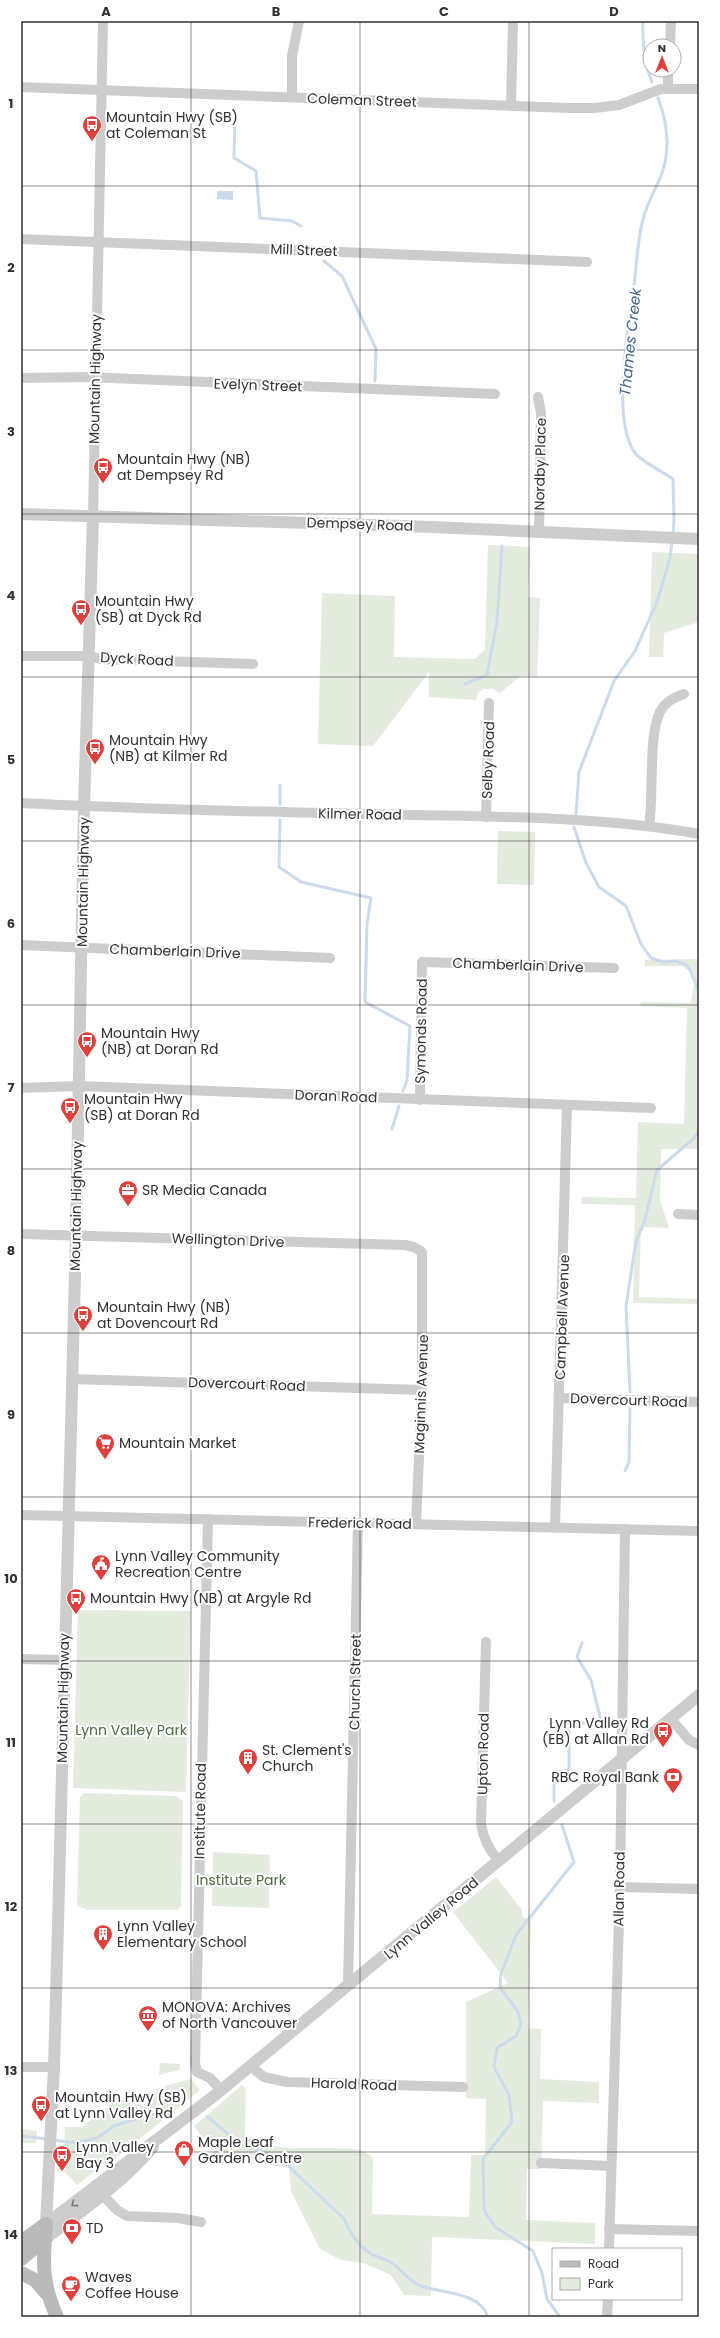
<svg xmlns="http://www.w3.org/2000/svg" width="720" height="2338" font-family="Poppins,sans-serif">
  <rect width="100%" height="100%" fill="#fff"/>
  <!-- green -->
  <g fill="#e4ecdf">
    <path d="M488 545 530 547 528 597 540 598 537 676H520L500 693 493 689H483L478 693 476 700 429 697V672L373 746 318 744 322 593 395 596 394 657 475 659 485 649Z"/>
    <path d="M652 552 699 554V622L664 633 663 657H649Z"/>
    <path d="M498 831 535 832 534 885 497 884Z"/>
    <path d="M699 959V1149H661L660 1200 669 1228 641 1227 639 1297 699 1299V1304L633 1303 635 1205 581 1204 582 1197 636 1198 638 1122 684 1124 687 1008 640 1006 641 1002 691 1003 695 977 683 966H645V960Z"/>
    <path d="M78 1610 191 1611 186 1792 73 1788Z"/>
    <path d="M84 1793 176 1796 183 1801 181 1906 177 1910H87L77 1905 80 1797Z"/>
    <path d="M213 1852 270 1855 269 1908 212 1906Z"/>
    <path d="M496 1877 522 1910V1917L531 1921 528 2028 541 2029 540 2079 599 2082V2103L543 2101 541 2169H527L526 2220 595 2223V2244L432 2237 431 2296 404 2295 391 2275 363 2263 341 2260 320 2249 291 2191 289 2168 218 2157 194 2126 242 2085 246 2089 245 2134C263 2156 332 2144 359 2150 364 2151 369 2155 373 2157L372 2214 469 2217 471 2155H485L486 2099 466 2098V2002L508 1983 453 1912Z"/>
    <path d="M160 2063 180 2064 179 2070 159 2075Z"/>
    <path d="M191 2079 200 2090 116 2158 114 2156 77 2185 63 2170 65 2127H82L119 2098 148 2108 158 2088Z"/>
    <path d="M21 2129 37 2131 36 2143H21Z"/>
  </g>
  <!-- water -->
  <path fill="#ccdbeb" d="M217 191H233V200L217 199Z"/>
  <g fill="none" stroke-linecap="round" stroke-linejoin="round">
    <!-- stream -->
    <g stroke="#ccdbeb" stroke-width="3">
      <path d="M643 21C642 43 644 62 652 82"/>
      <path d="M658 98C668 124 671 152 660 178 654 192 647 204 643 219 638 238 637 258 635 277 630 318 610 419 635 453 641 461 663 472 673 479L674 519 673 535"/>
      <path d="M235 115 234 158 256 171 260 218 292 221 301 226"/>
      <path d="M324 261 342 276 376 349 375 381"/>
      <path d="M465 684 487 675 497 621 502 546"/>
      <path d="M280 804V785"/>
      <path d="M576 814 579 772 614 681 635 651 657 602 670 558 672 541"/>
      <path d="M280 820 279 867 301 882 371 898 367 923 365 1002 410 1026 407 1080 403 1091"/>
      <path d="M574 827 586 863 599 887 626 906 641 944 651 958 663 962 676 961 688 966 699 991"/>
      <path d="M392 1129 399 1106"/>
      <path d="M630 1392 626 1306 636 1241 644 1223 657 1170 692 1140 699 1131"/>
      <path d="M625 1471 629 1462 630 1407"/>
      <path d="M554 1801V1773L569 1770V1725L601 1721 591 1680 577 1657 582 1643"/>
      <path d="M208 2117 238 2143 280 2158 344 2219C349 2232 358 2245 370 2253 377 2258 388 2259 395 2265 403 2272 410 2282 421 2286 442 2293 480 2292 488 2317"/>
      <path d="M21 2136 47 2139"/>
      <path d="M53 2140 76 2143 97 2138 114 2126 149 2115 174 2112"/>
      <path d="M560 2317 547 2299 542 2273 533 2251 495 2227 484 2210 483 2159 512 2122 509 2095 494 2067 497 2048 516 2036 521 2025 518 2012 500 1987 501 1974 516 1935 574 1862 562 1825"/>
    </g>
    <!-- minor -->
    <g stroke="#cdcdcd" stroke-width="10">
      <path d="M670 46 671 21"/>
      <path d="M21 87 569 108H595L619 105 661 89H699"/>
      <path d="M668 88V70"/>
      <path d="M292 97V56L299 21"/>
      <path d="M511 106 513 21"/>
      <path d="M21 239 587 262"/>
      <path d="M21 378 87 377 495 394"/>
      <path d="M538 397 541 413 539 532"/>
      <path d="M93 517 103 21"/>
      <path d="M21 656H90L100 659 253 664"/>
      <path d="M21 803C152 810 282 812 413 815 507 817 607 817 699 834"/>
      <path d="M486 817 489 703"/>
      <path d="M649 826C654 796 648 735 660 712 665 702 673 698 684 694"/>
      <path d="M21 945 330 958"/>
      <path d="M21 1088 79 1086 651 1108"/>
      <path d="M420 1100 422 962 614 968"/>
      <path d="M678 1214 699 1215"/>
      <path d="M21 1234 405 1245 414 1247 422 1252V1390L416 1524"/>
      <path d="M72 1379 422 1390"/>
      <path d="M559 1398 699 1402"/>
      <path d="M21 1515 699 1531"/>
      <path d="M208 1519 195 2064 197 2072 210 2078 221 2090"/>
      <path d="M555 1528 567 1105"/>
      <path d="M486 1642 481 1824C483 1838 489 1850 499 1861"/>
      <path d="M21 1659 64 1660"/>
      <path d="M671 1719 689 1740 699 1745"/>
      <path d="M620 1887 699 1889"/>
      <path d="M348 1986 358 1523"/>
      <path d="M250 2066 264 2077 287 2082 463 2087"/>
      <path d="M21 2067H54"/>
      <path d="M541 2163 611 2166"/>
      <path d="M98 2190 117 2210 127 2216 178 2218 201 2222"/>
      <path d="M609 2229 699 2231"/>
      <path d="M609 2249 620 1887 625 1529"/>
      <path d="M607 2317 608 2299"/>
    </g>
    <!-- tertiary -->
    <g stroke="#cdcdcd" stroke-width="12">
      <path d="M21 514 433 527 699 539"/>
      <path d="M46 2224 54 2067 58 1925 76 1235 84 806 93 517"/>
      <path d="M46 2224 214 2096 699 1695"/>
      <path d="M45 2239C82 2211 122 2183 153 2147"/>
    </g>
    <!-- secondary -->
    <g stroke="#bababa" stroke-width="14">
      <path d="M46 2224C43 2261 41 2282 57 2317"/>
      <path d="M21 2242 46 2224"/>
      <path d="M21 2259 45 2239"/>
      <path d="M21 2273 35 2280 46 2293"/>
    </g>
  </g>
  <!-- one-way arrows -->
  <defs><path id="oneway-chevron" d="M-2-3.5L2.5 0L-2 3.5" fill="none" stroke-width="1.6" stroke-linecap="round" stroke-linejoin="round"/></defs>
  <use stroke="#777" href="#oneway-chevron" transform="translate(74 2204) rotate(144)"/>
  <!-- grid -->
  <path fill="none" stroke="#303030" stroke-width="1" stroke-opacity="0.55" d="M191 21V2317M360 21V2317M529 21V2317M21 186H699M21 350H699M21 514H699M21 677H699M21 841H699M21 1005H699M21 1169H699M21 1333H699M21 1497H699M21 1661H699M21 1824H699M21 1988H699M21 2152H699"/>
  <!-- icons -->
  <defs>
    <symbol id="bus-pin" viewBox="-11 -11 22 30"><path d="M0 17L-7.5 6A9.5 9.5 0 1 1 7.5 6Z" fill="#de413b" stroke="#fff"/><path d="M-5-6H5V4H4V6H2V4H-2V6H-4V4H-5ZM-3.5-4V0h7V-4ZM-3.5 1.2v1.5H-2V1.2ZM2 1.2v1.5H3.5V1.2Z" fill="#fff"/></symbol>
    <symbol id="office-pin" viewBox="-11 -11 22 30"><path d="M0 17L-7.5 6A9.5 9.5 0 1 1 7.5 6Z" fill="#de413b" stroke="#fff"/><path d="M-6-3h4V-5.5h4V-3h4V5H-6ZM-1-4.5V-3h2v-1.5ZM-6 0V1H6V0Z" fill="#fff"/></symbol>
    <symbol id="supermarket-pin" viewBox="-11 -11 22 30"><path d="M0 17L-7.5 6A9.5 9.5 0 1 1 7.5 6Z" fill="#de413b" stroke="#fff"/><path d="M-6-5.5h2.5l.6 2H6L4.5 2H-2.5L-4.4-4H-6ZM-1.5 3.2a1.3 1.3 0 1 0 .1 0ZM3 3.2a1.3 1.3 0 1 0 .1 0Z" fill="#fff"/></symbol>
    <symbol id="civic-pin" viewBox="-11 -11 22 30"><path d="M0 17L-7.5 6A9.5 9.5 0 1 1 7.5 6Z" fill="#de413b" stroke="#fff"/><path d="M-.6-6.5H3V-4.5H.6V-3L4-1V1h2V6H-6V1h2V-1L-.6-3ZM-1.2 2.5V6h2.4V2.5Z" fill="#fff"/></symbol>
    <symbol id="building-pin" viewBox="-11 -11 22 30"><path d="M0 17L-7.5 6A9.5 9.5 0 1 1 7.5 6Z" fill="#de413b" stroke="#fff"/><path d="M-4-6H4V6H1V3H-1V6H-4ZM-2.5-4.3h1.7v1.8h-1.7ZM.8-4.3h1.7v1.8H.8ZM-2.5-1h1.7V.8h-1.7ZM.8-1h1.7V.8H.8Z" fill="#fff"/></symbol>
    <symbol id="bank-pin" viewBox="-11 -11 22 30"><path d="M0 17L-7.5 6A9.5 9.5 0 1 1 7.5 6Z" fill="#de413b" stroke="#fff"/><path d="M-6-4H6V4H-6ZM0-2.3a2.3 2.3 0 1 0 0 4.6a2.3 2.3 0 1 0 0-4.6Z" fill="#fff"/></symbol>
    <symbol id="museum-pin" viewBox="-11 -11 22 30"><path d="M0 17L-7.5 6A9.5 9.5 0 1 1 7.5 6Z" fill="#de413b" stroke="#fff"/><path d="M0-6L6-3V-2H-6V-3ZM-5-1h2V3h-2ZM-1-1h2V3h-2ZM3-1h2V3H3ZM-6 4H6V6H-6Z" fill="#fff"/></symbol>
    <symbol id="shop-pin" viewBox="-11 -11 22 30"><path d="M0 17L-7.5 6A9.5 9.5 0 1 1 7.5 6Z" fill="#de413b" stroke="#fff"/><path d="M-5-2.5h2.3a2.7 3.5 0 0 1 5.4 0H5L5.5 6h-11ZM-1.5-2.5h3a1.5 2.3 0 0 0-3 0Z" fill="#fff"/></symbol>
    <symbol id="cafe-pin" viewBox="-11 -11 22 30"><path d="M0 17L-7.5 6A9.5 9.5 0 1 1 7.5 6Z" fill="#de413b" stroke="#fff"/><path d="M-5.5-4.5H6V0H3Q3 3.5 0 3.5H-2.5Q-5.5 3.5-5.5 0ZM3-3.2v2h1.7v-2ZM-6 4.5H4V6H-6Z" fill="#fff"/></symbol>
  </defs>
  <g fill-rule="evenodd">
    <use href="#bus-pin" x="81" y="114" width="22" height="30"/>
    <use href="#bus-pin" x="92" y="456" width="22" height="30"/>
    <use href="#bus-pin" x="70" y="598" width="22" height="30"/>
    <use href="#bus-pin" x="84" y="737" width="22" height="30"/>
    <use href="#bus-pin" x="76" y="1030" width="22" height="30"/>
    <use href="#bus-pin" x="59" y="1096" width="22" height="30"/>
    <use href="#office-pin" x="117" y="1179" width="22" height="30"/>
    <use href="#bus-pin" x="72" y="1304" width="22" height="30"/>
    <use href="#supermarket-pin" x="94" y="1432" width="22" height="30"/>
    <use href="#civic-pin" x="90" y="1553" width="22" height="30"/>
    <use href="#bus-pin" x="65" y="1587" width="22" height="30"/>
    <use href="#bus-pin" x="652" y="1720" width="22" height="30"/>
    <use href="#building-pin" x="237" y="1747" width="22" height="30"/>
    <use href="#bank-pin" x="662" y="1766" width="22" height="30"/>
    <use href="#building-pin" x="92" y="1923" width="22" height="30"/>
    <use href="#museum-pin" x="137" y="2004" width="22" height="30"/>
    <use href="#bus-pin" x="30" y="2094" width="22" height="30"/>
    <use href="#shop-pin" x="173" y="2139" width="22" height="30"/>
    <use href="#bus-pin" x="51" y="2144" width="22" height="30"/>
    <use href="#bank-pin" x="61" y="2217" width="22" height="30"/>
    <use href="#cafe-pin" x="60" y="2274" width="22" height="30"/>
  </g>
  <g text-anchor="middle" dominant-baseline="central" stroke-width="4" stroke-linejoin="round" paint-order="stroke">
    <!-- street labels -->
    <g font-size="14" fill="#303030" stroke="#fff">
      <text transform="translate(362 100) rotate(2)">Coleman Street</text>
      <text transform="translate(304 250) rotate(2)">Mill Street</text>
      <text transform="translate(95 379) rotate(-89)">Mountain Highway</text>
      <text transform="translate(258 385) rotate(2)">Evelyn Street</text>
      <text transform="translate(540 464) rotate(-89)">Nordby Place</text>
      <text transform="translate(360 524) rotate(2)">Dempsey Road</text>
      <text transform="translate(137 659) rotate(3)">Dyck Road</text>
      <text transform="translate(488 760) rotate(-88)">Selby Road</text>
      <text transform="translate(360 814) rotate(1)">Kilmer Road</text>
      <text transform="translate(83 882) rotate(-89)">Mountain Highway</text>
      <text transform="translate(175 951) rotate(2)">Chamberlain Drive</text>
      <text transform="translate(518 965) rotate(2)">Chamberlain Drive</text>
      <text transform="translate(421 1031) rotate(-89)">Symonds Road</text>
      <text transform="translate(336 1096) rotate(2)">Doran Road</text>
      <text transform="translate(76 1206) rotate(-89)">Mountain Highway</text>
      <text transform="translate(228 1240) rotate(2)">Wellington Drive</text>
      <text transform="translate(562 1317) rotate(-88)">Campbell Avenue</text>
      <text transform="translate(247 1384) rotate(2)">Dovercourt Road</text>
      <text transform="translate(421 1394) rotate(-88)">Maginnis Avenue</text>
      <text transform="translate(629 1400) rotate(2)">Dovercourt Road</text>
      <text transform="translate(360 1523) rotate(1)">Frederick Road</text>
      <text transform="translate(355 1682) rotate(-89)">Church Street</text>
      <text transform="translate(63 1698) rotate(-89)">Mountain Highway</text>
      <text transform="translate(483 1754) rotate(-89)">Upton Road</text>
      <text transform="translate(200 1811) rotate(-89)">Institute Road</text>
      <text transform="translate(619 1889) rotate(-89)">Allan Road</text>
      <text transform="translate(431 1918) rotate(-40)">Lynn Valley Road</text>
      <text transform="translate(354 2084) rotate(2)">Harold Road</text>
    </g>
    <!-- poi labels -->
    <g font-size="14" fill="#303030" stroke="#fff" text-anchor="start">
      <text x="106" y="117">Mountain Hwy (SB)<tspan x="106" dy="16">at Coleman St</tspan></text>
      <text x="117" y="459">Mountain Hwy (NB)<tspan x="117" dy="16">at Dempsey Rd</tspan></text>
      <text x="95" y="601">Mountain Hwy<tspan x="95" dy="16">(SB) at Dyck Rd</tspan></text>
      <text x="109" y="740">Mountain Hwy<tspan x="109" dy="16">(NB) at Kilmer Rd</tspan></text>
      <text x="101" y="1033">Mountain Hwy<tspan x="101" dy="16">(NB) at Doran Rd</tspan></text>
      <text x="84" y="1099">Mountain Hwy<tspan x="84" dy="16">(SB) at Doran Rd</tspan></text>
      <text x="142" y="1190">SR Media Canada</text>
      <text x="97" y="1307">Mountain Hwy (NB)<tspan x="97" dy="16">at Dovencourt Rd</tspan></text>
      <text x="119" y="1443">Mountain Market</text>
      <text x="115" y="1556">Lynn Valley Community<tspan x="115" dy="16">Recreation Centre</tspan></text>
      <text x="90" y="1598">Mountain Hwy (NB) at Argyle Rd</text>
      <text x="649" y="1723" text-anchor="end">Lynn Valley Rd<tspan x="649" dy="16">(EB) at Allan Rd</tspan></text>
      <text x="262" y="1750">St. Clement's<tspan x="262" dy="16">Church</tspan></text>
      <text x="659" y="1777" text-anchor="end">RBC Royal Bank</text>
      <text x="117" y="1926">Lynn Valley<tspan x="117" dy="16">Elementary School</tspan></text>
      <text x="162" y="2007">MONOVA: Archives<tspan x="162" dy="16">of North Vancouver</tspan></text>
      <text x="55" y="2097">Mountain Hwy (SB)<tspan x="55" dy="16">at Lynn Valley Rd</tspan></text>
      <text x="198" y="2142">Maple Leaf<tspan x="198" dy="16">Garden Centre</tspan></text>
      <text x="76" y="2147">Lynn Valley<tspan x="76" dy="16">Bay 3</tspan></text>
      <text x="86" y="2228">TD</text>
      <text x="85" y="2277">Waves<tspan x="85" dy="16">Coffee House</tspan></text>
    </g>
    <!-- park labels -->
    <g font-size="14" fill="#4e6a3f" stroke="#fff">
      <text x="131" y="1730">Lynn Valley Park</text>
      <text x="241" y="1880">Institute Park</text>
    </g>
    <!-- water labels -->
    <g font-size="15" font-style="italic" fill="#41688f" stroke="#fff">
      <text transform="translate(630 342) rotate(-84)">Thames Creek</text>
    </g>
  </g>
  <!-- border -->
  <rect width="720" height="2338" fill="none" stroke="#ffffff" stroke-width="44"/>
  <!-- legend -->
  <rect x="552" y="2248" width="130" height="52" fill="#ffffff" stroke="#acacac"/>
  <rect x="560" y="2261" width="20" height="6" fill="#bababa" stroke="#acacac"/>
  <text x="588" y="2268" font-size="12" fill="#303030">Road</text>
  <rect x="560" y="2278" width="20" height="12" fill="#e4ecdf" stroke="#acacac"/>
  <text x="588" y="2288" font-size="12" fill="#303030">Park</text>
  <!-- north arrow -->
  <g transform="translate(662 58)"><circle r="19" fill="#ffffff" stroke="#acacac"/>
  <path d="M0-3L7 15L0 10L-7 15Z" fill="#de413b"/>
  <text y="-6" font-size="11" font-weight="bold" text-anchor="middle" fill="#303030">N</text>
  </g>
  <rect x="22" y="22" width="676" height="2294" fill="none" stroke="#303030" stroke-width="1.5"/>
  <g font-size="13" text-anchor="middle" font-weight="bold" fill="#303030">
    <text x="106" y="16">A</text>
    <text x="276" y="16">B</text>
    <text x="444" y="16">C</text>
    <text x="614" y="16">D</text>
    <text x="11" y="108">1</text>
    <text x="11" y="272">2</text>
    <text x="11" y="436">3</text>
    <text x="11" y="600">4</text>
    <text x="11" y="764">5</text>
    <text x="11" y="928">6</text>
    <text x="11" y="1092">7</text>
    <text x="11" y="1255">8</text>
    <text x="11" y="1419">9</text>
    <text x="11" y="1583">10</text>
    <text x="11" y="1747">11</text>
    <text x="11" y="1911">12</text>
    <text x="11" y="2075">13</text>
    <text x="11" y="2239">14</text>
  </g>
</svg>
